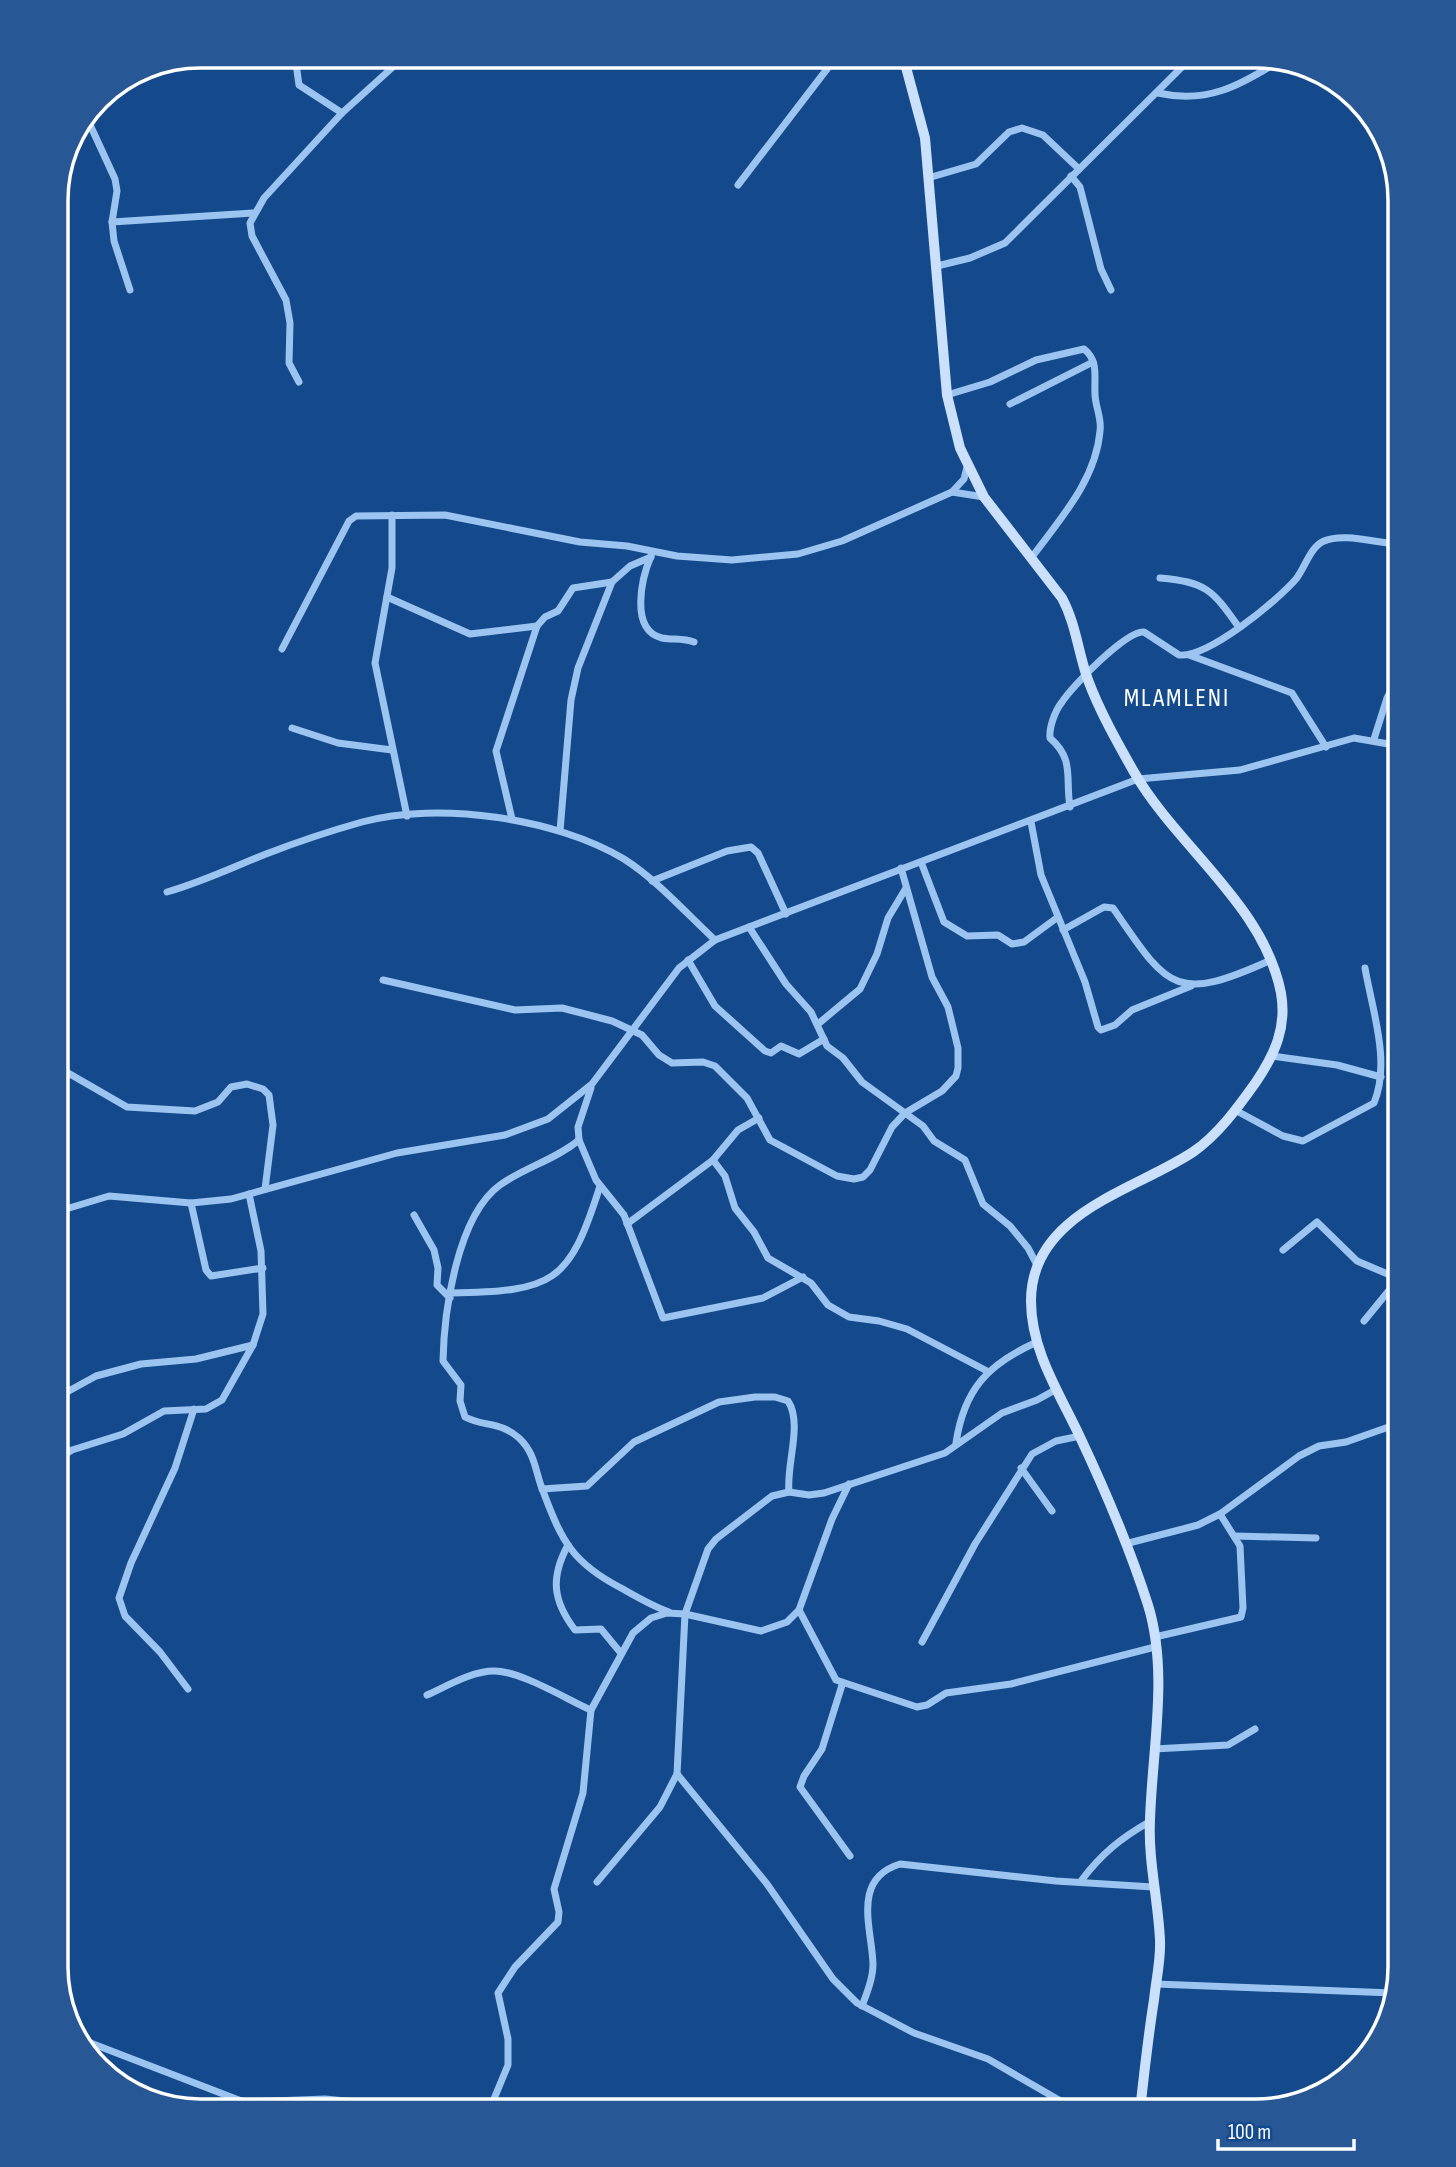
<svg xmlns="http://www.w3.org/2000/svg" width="1456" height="2167" font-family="'Sofia Sans Condensed',sans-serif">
  <rect width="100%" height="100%" fill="#144a8c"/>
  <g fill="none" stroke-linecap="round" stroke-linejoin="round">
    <!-- minor -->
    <g stroke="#9cc4f0" stroke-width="7">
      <path d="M295 56 299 85 342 113"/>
      <path d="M1158 93C1207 104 1239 86 1279 61"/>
      <path d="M86 116 115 179 117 191 112 222 114 241 130 290"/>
      <path d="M1071 176 1080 187 1101 269 1111 290"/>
      <path d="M928 178 976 164 1009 132 1022 128 1043 135 1079 169"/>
      <path d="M738 185 837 56"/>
      <path d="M112 222 253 213"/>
      <path d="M937 266 970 258 1005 243 1193 56"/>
      <path d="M299 382 289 363 290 323 286 300 252 236 250 223 264 198 342 113 405 56"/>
      <path d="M947 395 990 382 1036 360 1084 349C1099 361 1094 377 1095 394 1095 406 1102 418 1100 431 1096 480 1060 519 1032 557"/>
      <path d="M1010 404 1093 362"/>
      <path d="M952 492 964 479 967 467"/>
      <path d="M392 515V568L375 663 407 816"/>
      <path d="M651 556C642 577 629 630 662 638 673 640 683 638 694 642"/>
      <path d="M1160 578C1205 582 1212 589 1238 626"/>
      <path d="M387 597 470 634 537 626"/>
      <path d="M282 649 349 521 356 516 445 515 580 542 627 546 677 556 732 560 798 554 842 541 952 492 984 497"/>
      <path d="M1189 655 1292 693 1326 747"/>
      <path d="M292 728 338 743 392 750"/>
      <path d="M1374 739 1387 698 1400 674"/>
      <path d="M1070 807C1065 777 1075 760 1050 738 1049 727 1055 711 1062 702 1072 686 1127 630 1144 632L1179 655C1208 658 1277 601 1296 579 1305 568 1310 547 1324 541 1345 532 1378 544 1400 544"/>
      <path d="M512 819 496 751 537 626 545 617 558 611 573 588 612 582"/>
      <path d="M1031 822 1041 875 1085 982 1098 1027 1101 1030 1115 1025 1132 1010 1191 986"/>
      <path d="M560 831 571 700 578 668 612 582 630 566 651 557"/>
      <path d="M921 862 944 922 967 936 998 935 1012 944 1024 942 1058 917"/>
      <path d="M652 881 727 851 751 847 758 853 786 914"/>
      <path d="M167 892C202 882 233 867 266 854 297 842 330 831 362 822 438 801 556 818 624 859 657 880 686 913 715 940"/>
      <path d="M749 927 786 984 811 1012 827 1046 843 1058 862 1082 923 1126 934 1141 965 1160 983 1204 1010 1226 1028 1248 1037 1265"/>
      <path d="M1063 930 1104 907 1113 908C1168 988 1174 1004 1271 960"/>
      <path d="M688 960 715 1006 765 1051 771 1053 781 1046 799 1054 824 1039"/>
      <path d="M383 980 515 1010 562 1008 612 1021 642 1035 659 1055 672 1063 703 1062 715 1066 747 1098 770 1140 837 1176 854 1179 863 1177 870 1170 892 1127 905 1113 942 1091 956 1076 958 1068V1048L948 1007 932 977 901 868"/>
      <path d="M818 1024 860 989 877 954 888 918 906 888"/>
      <path d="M1272 1056 1337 1065 1381 1077"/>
      <path d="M56 1066 127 1107 195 1111 218 1102 231 1087 247 1084 263 1089 269 1095 273 1125 265 1189"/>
      <path d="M591 1088 578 1127 579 1140 596 1180 624 1215 663 1318 763 1298 803 1277"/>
      <path d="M1235 1110 1283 1136 1303 1141 1374 1103C1391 1062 1372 1009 1365 968"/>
      <path d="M579 1140C555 1160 525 1167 500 1185 457 1216 444 1312 443 1361L461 1385 460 1401 465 1417C484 1427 500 1421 519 1438 536 1454 535 1472 543 1491 562 1542 573 1563 621 1588 637 1597 652 1606 669 1612"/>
      <path d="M713 1160 738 1130 759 1118"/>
      <path d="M191 1203 206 1270 211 1276 263 1268"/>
      <path d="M56 1212 109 1196 191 1203 231 1199 397 1153 505 1135 548 1119 592 1084 679 968 715 940 1138 779 1240 770 1354 738 1400 746"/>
      <path d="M414 1215 434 1250 438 1268 437 1285 450 1298"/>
      <path d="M627 1224 713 1160 725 1176 735 1208 754 1232 768 1258 811 1283 828 1305 849 1317 879 1321 907 1329 987 1371"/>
      <path d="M1283 1250 1317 1222 1357 1261 1397 1278"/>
      <path d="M451 1293C554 1291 569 1284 600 1186"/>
      <path d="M1364 1321 1391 1288 1400 1271"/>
      <path d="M56 1398 96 1376 141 1364 196 1359 253 1345"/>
      <path d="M956 1443C964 1389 988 1364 1037 1342"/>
      <path d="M56 1460 72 1450 123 1434 164 1411 206 1409 222 1400 253 1345 263 1314 261 1251 249 1194"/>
      <path d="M1021 1468 1052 1511"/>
      <path d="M542 1489 587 1486 634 1442 719 1402 755 1397H775L788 1401C803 1424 786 1464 789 1492"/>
      <path d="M1235 1536 1316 1538"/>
      <path d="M1125 1544 1198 1525 1220 1514 1299 1456 1319 1446 1346 1442 1400 1423"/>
      <path d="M568 1545C550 1578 553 1601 575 1630L601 1629 620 1652"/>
      <path d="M799 1610 836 1680 917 1707 927 1705 946 1693 1011 1684 1155 1647"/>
      <path d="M1155 1637 1241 1617 1243 1608 1240 1546 1220 1514"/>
      <path d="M922 1642 975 1544 1032 1454 1056 1441 1080 1436"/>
      <path d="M842 1685 822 1749 804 1776 800 1787 850 1856"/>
      <path d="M188 1689 160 1652 125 1616 119 1598 131 1563 175 1468 194 1409"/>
      <path d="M427 1695C447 1686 472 1671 494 1671 521 1671 566 1699 591 1710"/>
      <path d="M1154 1749 1228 1745 1255 1729"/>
      <path d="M677 1774 767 1884 833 1979 857 2003 914 2033 988 2059 1078 2111"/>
      <path d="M1081 1881C1101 1854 1121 1838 1149 1822"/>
      <path d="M597 1882 660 1807 677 1774 685 1614 708 1549 716 1539 772 1496 789 1492 809 1495 824 1493 945 1453 1002 1413 1037 1400 1055 1390"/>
      <path d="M1156 1984 1393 1993"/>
      <path d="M862 2006C867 1993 873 1978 873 1964 872 1929 851 1879 900 1864L1056 1881 1153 1887"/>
      <path d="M75 2037 244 2102 325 2099 446 2111"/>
      <path d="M489 2111 508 2065V2039L498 1993 515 1967 558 1922 559 1912 554 1889 583 1793 591 1710 633 1633 651 1618 667 1613 685 1614 761 1631 787 1622 799 1610 832 1519 849 1484"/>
    </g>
    <!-- secondary -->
    <path stroke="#cbe0fb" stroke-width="10" d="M903 56 925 138 947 395 960 448 984 497 1062 598C1076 624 1078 652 1088 680 1100 712 1117 742 1134 772 1177 847 1264 905 1281 993 1287 1027 1275 1054 1256 1082 1239 1106 1218 1135 1193 1152 1134 1191 1031 1213 1031 1301 1031 1351 1060 1394 1080 1437 1105 1490 1130 1549 1148 1605 1169 1673 1152 1750 1150 1820 1148 1860 1158 1899 1160 1940 1161 1960 1156 1980 1154 2000 1148 2037 1144 2074 1140 2111"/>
  </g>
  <g text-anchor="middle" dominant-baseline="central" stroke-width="6" stroke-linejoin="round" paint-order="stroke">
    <!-- quarter labels -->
    <g font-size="26" letter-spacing="2" fill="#fff" stroke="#144a8c">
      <text x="1177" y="698">MLAMLENI</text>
    </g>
  </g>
  <!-- crop -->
  <path d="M0 0H1456V2167H0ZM200 68H1256A132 132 0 0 1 1388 200V1967A132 132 0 0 1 1256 2099H200A132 132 0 0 1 68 1967V200A132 132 0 0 1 200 68Z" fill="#275895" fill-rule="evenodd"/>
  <path fill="none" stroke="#fff" stroke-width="3.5" d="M200 68H1256A132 132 0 0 1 1388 200V1967A132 132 0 0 1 1256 2099H200A132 132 0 0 1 68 1967V200A132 132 0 0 1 200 68Z"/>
  <!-- scale -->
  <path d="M1218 2139v10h136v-10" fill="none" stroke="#ffffff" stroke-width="3.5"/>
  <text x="1228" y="2139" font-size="21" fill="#ffffff" stroke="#144a8c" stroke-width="5" paint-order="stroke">100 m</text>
</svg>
